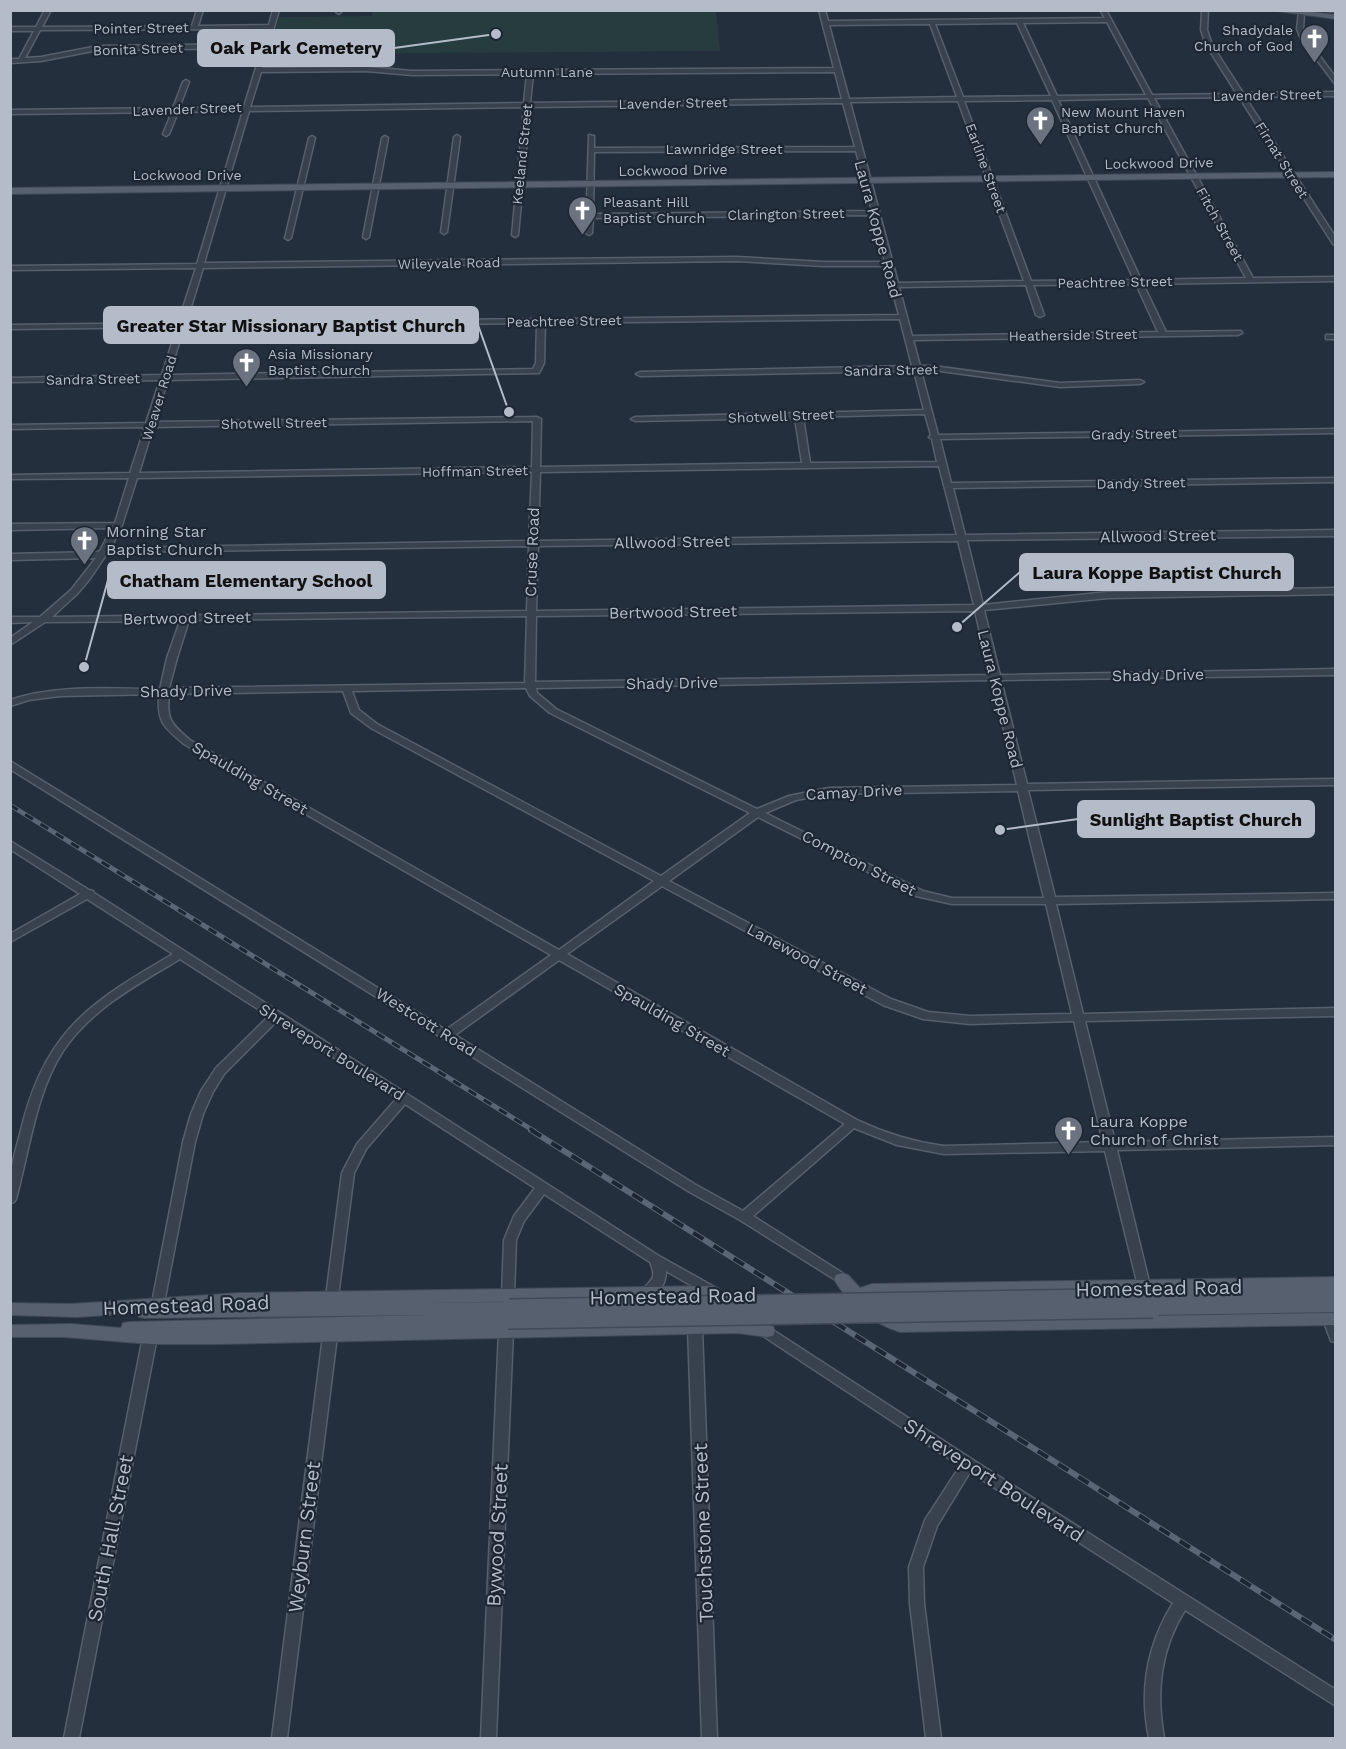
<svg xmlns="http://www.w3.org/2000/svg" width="1346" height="1749" font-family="'Work Sans',sans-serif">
  <rect width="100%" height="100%" fill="#242f3e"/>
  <!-- green -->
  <path fill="#263c3f" d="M373 11H716L720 51 269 54 279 17 372 16Z"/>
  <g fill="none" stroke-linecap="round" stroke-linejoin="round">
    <defs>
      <g id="minor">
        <path d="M45 10H51L42 27 192 26 197 10H203L198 26 269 25 273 10H279L262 68 366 67 412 71 834 68 819 10H825L828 21 1105 18 1100 10H1106L1152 95 1237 94 1206 45 1201 30 1202 10H1208L1207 30 1212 45 1243 93 1336 92V96L1245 97 1336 238V246L1333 244 1239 97 1154 98 1253 278 1336 277V281L1143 284 1166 332 1241 331 1242 333 1238 335 913 340 920 366H933L1060 383 1140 380 1144 382 1140 384 1060 387 933 370 921 371 938 435 1336 429V433L940 439 951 483 1336 478V482L953 488 965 535 1336 530V536L967 540 983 605 1108 592 1336 588V594L1108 598 984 610 1000 675 1336 669V675L1001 680 1027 784 1336 779V785L1028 790 1055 897 1336 893V899L1056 904 1083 1014 1336 1008V1016L1085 1021 1115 1142 1336 1137V1145L1117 1150 1150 1286 1149 1289 1144 1291 1139 1289 1138 1286 1105 1151 944 1154 897 1145 854 1128 753 1216 847 1276 848 1279 847 1282 842 1284 740 1220 688 1191 10 769V761L446 1030 551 955 184 744C164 727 157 723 159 694L60 696 29 700 10 706V700C57 684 111 689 160 689L167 658 180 621 45 622 10 645V638L33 622 10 623V617H40L71 590 96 558 10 560V554L97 552 100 551 112 528 10 530V524L115 523 129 478 10 479V475L130 473 145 427 10 429V425L146 423 160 380 10 382V378L162 375 177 327 10 329V325L178 323 196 268 10 270V266L197 264 243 111 178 112 169 134 166 136 163 134 172 112 10 114V110L173 108 183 82 186 80 189 82 179 108 244 107 262 48 98 50 41 61 10 63V59H19L34 31H10V27H36ZM1107 22 1146 95 1057 96 1023 23ZM1017 23 1051 96 963 97 935 24ZM930 24 957 97 849 99 829 25ZM268 29 263 44 98 46 41 57 25 58 40 30ZM366 71 412 75 527 74 524 103 250 107 261 72ZM835 72 842 99 530 103 533 74ZM1148 98 1246 278 1141 280 1058 100ZM1052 100 1134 280 1031 281 964 101ZM958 101 1024 281 898 283 850 102ZM843 103 855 147 594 148V136L589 135 586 233 589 235 592 233 593 218 873 215 885 262H823L737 257 204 263 249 111 524 107 512 235 515 237 518 235 530 107ZM856 151 872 211 593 214 594 152ZM737 261 823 266H886L899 315 186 323 203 268ZM1136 284 1158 332 912 336 899 287 1026 285 1036 315 1040 317 1044 315 1033 285ZM900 319 912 366 640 372 636 374 640 376 914 371 924 410 635 417 631 419 635 421 795 418 802 463 540 467 541 419 537 417 154 422 168 380 539 373 544 363 545 323ZM537 323 536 363 533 369 169 375 184 327ZM925 414 931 435 929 437 932 439 937 462 810 463 803 417ZM533 421 532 467 139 473 153 427ZM939 466 957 535 538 541 540 472ZM532 472 529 541 111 548 122 525 137 478ZM958 541 974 605 536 611 538 546ZM529 546 527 611 52 617 77 594 89 580 106 555 116 552ZM975 611 990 675 535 682 536 616ZM527 616 525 683 169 688 177 658 189 620ZM992 680 1017 785 829 788 789 796 757 809 556 709 537 693 536 688ZM526 688 530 696 550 713 750 813 661 876 377 724 359 710 352 691ZM343 691 351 713 371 728 654 881 559 950 190 740C172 724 166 721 169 694ZM1018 791 1044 898H952L923 891 765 813 796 800 829 794ZM758 817 916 896 952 904H1046L1072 1014 970 1016 928 1012 891 999 669 881ZM662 886 883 1005 923 1019 970 1024 1074 1021 1103 1142 944 1146C913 1142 885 1133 857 1120L567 954ZM559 960 845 1124 743 1211 696 1185 455 1035Z"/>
        <path d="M337 10H343L339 14 336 12Z"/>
        <path d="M1299 12 1304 13 1303 29 1307 39 1336 78V85L1301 39 1297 29Z"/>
        <path d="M457 135 460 137 447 232 444 234 441 232 454 137Z"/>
        <path d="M312 136 315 138 291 238 288 240 285 238 309 138Z"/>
        <path d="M385 136 388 138 369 237 366 239 363 237 382 138Z"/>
        <rect x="1326" y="335" width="10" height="4"/>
        <path d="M10 841 89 890 93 891 94 893 659 1256 718 1289 719 1292 718 1295 713 1297 708 1295 666 1271C666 1285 657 1298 642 1295L641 1292C650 1279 658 1281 650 1262L544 1194 524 1221 516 1240 514 1295 513 1298 508 1300 503 1298 502 1295 504 1240 514 1216 535 1188 405 1104 366 1149 354 1173 338 1297 337 1300 332 1302 327 1300 326 1297 342 1173 357 1144 397 1098 277 1021 224 1074 213 1092 203 1114 195 1142 164 1303 163 1306 158 1308 153 1306 152 1303 183 1142 191 1114 201 1091 216 1068 269 1016 180 959C138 984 91 1009 63 1051 36 1092 29 1152 16 1199L14 1202 10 1203C10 1193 9 1181 11 1171 14 1155 19 1138 23 1122 48 1028 93 1001 173 954L87 899 10 942V934L80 894 10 849Z"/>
        <path d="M1330 1314 1336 1317V1342L1331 1341 1323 1319 1325 1315Z"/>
        <path d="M695 1323 700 1324 702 1328 717 1738H702L688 1328 690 1324Z"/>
        <path d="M762 1323 973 1460 1336 1690V1706L1185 1610C1160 1650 1156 1692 1164 1738H1149C1139 1690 1147 1645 1173 1603L970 1472 937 1526 923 1567 924 1604 941 1738H926L910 1604 909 1567 925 1520 960 1466 757 1332 755 1328 757 1324Z"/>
        <path d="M506 1326 511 1327 513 1331 496 1738H481L499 1331 501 1327Z"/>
        <path d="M330 1331 335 1332 337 1336 287 1738H272L323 1336 325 1332Z"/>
        <path d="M150 1332 155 1333 157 1337 79 1738H64L143 1337 145 1333Z"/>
      </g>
      <g id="major">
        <path d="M1270 10H1297L1336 15V19Z"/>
        <path d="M1336 172V177L10 194V188Z"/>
        <path d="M842 1273 848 1275 860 1288 872 1284 1336 1277V1312L1153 1315 1147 1313 1145 1309 1147 1305 1151 1303 1145 1301 1143 1297 1147 1292 869 1298 890 1314 901 1320 1336 1313V1325L900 1332C874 1324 847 1303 834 1279L836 1275Z"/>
        <path d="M712 1286 718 1288 720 1292 718 1296 712 1298 415 1303 509 1302 515 1304 517 1308 515 1312 510 1314 514 1315 516 1320 513 1325 737 1321 773 1326 775 1331 773 1336 767 1337 737 1333 218 1344H150L64 1337H10V1325L71 1324 121 1328 123 1323 129 1322 430 1315 145 1318 139 1317 137 1313 77 1317 10 1315V1303L71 1304 239 1293Z"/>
      </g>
    </defs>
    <!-- minor casing -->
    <use href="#minor" stroke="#565f6c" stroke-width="3"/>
    <!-- major casing -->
    <use href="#major" stroke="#414a57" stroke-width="2"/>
    <!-- minor -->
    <use href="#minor" fill="#38414e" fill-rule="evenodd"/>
    <!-- major -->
    <use href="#major" fill="#56606e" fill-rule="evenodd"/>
    <defs>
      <path id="rail-far2" d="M1321 10 1336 12"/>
      <path id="rail-far1" d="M10 805 534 1131"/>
      <path id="rail" d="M531 1130 1336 1640"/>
    </defs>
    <!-- rail-far2 casing -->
    <use href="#rail-far2" stroke="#5a6575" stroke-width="3"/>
    <!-- rail-far1 casing -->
    <use href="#rail-far1" stroke="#5a6575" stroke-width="5"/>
    <!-- rail casing -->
    <use href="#rail" stroke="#5a6575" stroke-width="6"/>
    <!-- rail-far2 -->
    <use href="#rail-far2" stroke="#1d2633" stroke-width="1.5" stroke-dasharray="5" stroke-linecap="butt"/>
    <!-- rail-far1 -->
    <use href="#rail-far1" stroke="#1d2633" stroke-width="3" stroke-dasharray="9" stroke-linecap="butt"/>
    <!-- rail -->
    <use href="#rail" stroke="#1d2633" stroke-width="4" stroke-dasharray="12" stroke-linecap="butt"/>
    <defs>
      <g id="major-bridge">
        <path d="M509 1308 1151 1297"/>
        <path d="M508 1320 1153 1309"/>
      </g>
    </defs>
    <!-- major-bridge casing -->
    <use href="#major-bridge" stroke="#414a57" stroke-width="20" stroke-linecap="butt"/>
    <!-- major-bridge -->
    <use href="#major-bridge" stroke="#56606e" stroke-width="17"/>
  </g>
  <!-- icons -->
  <defs>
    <symbol id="church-pin" viewBox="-11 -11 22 30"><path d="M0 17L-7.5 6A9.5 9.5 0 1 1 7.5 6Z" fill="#6b7280" stroke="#1d2633"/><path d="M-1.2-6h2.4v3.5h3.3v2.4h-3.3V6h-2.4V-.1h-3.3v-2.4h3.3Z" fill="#fff"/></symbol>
  </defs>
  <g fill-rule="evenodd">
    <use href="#church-pin" x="1298" y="22" width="33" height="45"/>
    <use href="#church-pin" x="1024" y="104" width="33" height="45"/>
    <use href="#church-pin" x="566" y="194" width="33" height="45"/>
    <use href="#church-pin" x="230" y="346" width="33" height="45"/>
    <use href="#church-pin" x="68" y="524" width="33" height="45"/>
    <use href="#church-pin" x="1052" y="1114" width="33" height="45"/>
  </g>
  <g text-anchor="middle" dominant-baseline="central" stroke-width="4.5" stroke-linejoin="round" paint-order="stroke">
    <!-- far-street labels -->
    <g font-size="14" fill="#b4bcc9" stroke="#1d2633">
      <text transform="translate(141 28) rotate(-1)">Pointer Street</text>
      <text transform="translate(138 49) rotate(-2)">Bonita Street</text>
      <text x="547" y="72">Autumn Lane</text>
      <text transform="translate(1267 95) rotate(-1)">Lavender Street</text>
      <text transform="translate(673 103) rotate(-1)">Lavender Street</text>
      <text transform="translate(187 109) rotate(-2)">Lavender Street</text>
      <text x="724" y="149">Lawnridge Street</text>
      <text transform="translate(522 154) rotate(-84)">Keeland Street</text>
      <text transform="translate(1282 160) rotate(58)">Firnat Street</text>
      <text transform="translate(1159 163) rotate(-1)">Lockwood Drive</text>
      <text transform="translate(986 168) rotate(70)">Earline Street</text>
      <text transform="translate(673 170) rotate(-1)">Lockwood Drive</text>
      <text x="187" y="175">Lockwood Drive</text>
      <text transform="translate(786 214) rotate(-1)">Clarington Street</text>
      <text transform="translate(1220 224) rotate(61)">Fitch Street</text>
      <text transform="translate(449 263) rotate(-1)">Wileyvale Road</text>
      <text transform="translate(1115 282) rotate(-1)">Peachtree Street</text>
      <text transform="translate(564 321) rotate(-1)">Peachtree Street</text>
      <text transform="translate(1073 335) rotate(-1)">Heatherside Street</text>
      <text transform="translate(891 370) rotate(-1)">Sandra Street</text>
      <text transform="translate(93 379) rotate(-1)">Sandra Street</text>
      <text transform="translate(159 398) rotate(-73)">Weaver Road</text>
      <text transform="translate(781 416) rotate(-2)">Shotwell Street</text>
      <text transform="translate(274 423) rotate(-1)">Shotwell Street</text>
      <text transform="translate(1134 434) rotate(-1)">Grady Street</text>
      <text transform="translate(475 471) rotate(-1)">Hoffman Street</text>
      <text transform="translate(1141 483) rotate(-1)">Dandy Street</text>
    </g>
    <!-- far-poi labels -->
    <g font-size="14" fill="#b4bcc9" stroke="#1d2633" text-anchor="start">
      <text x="1293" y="30" text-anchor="end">Shadydale<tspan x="1293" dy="16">Church of God</tspan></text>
      <text x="1061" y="112">New Mount Haven<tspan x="1061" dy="16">Baptist Church</tspan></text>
      <text x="603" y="202">Pleasant Hill<tspan x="603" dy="16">Baptist Church</tspan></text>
      <text x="268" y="354">Asia Missionary<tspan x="268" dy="16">Baptist Church</tspan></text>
    </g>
    <!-- street labels -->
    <g font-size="16" fill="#b4bcc9" stroke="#1d2633">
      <text transform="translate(878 229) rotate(75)">Laura Koppe Road</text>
      <text transform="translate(1158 536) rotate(-1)">Allwood Street</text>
      <text transform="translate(672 542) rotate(-1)">Allwood Street</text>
      <text transform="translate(532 552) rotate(-88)">Cruse Road</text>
      <text transform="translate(673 612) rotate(-1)">Bertwood Street</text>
      <text transform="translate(187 618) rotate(-1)">Bertwood Street</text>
      <text transform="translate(1158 675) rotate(-1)">Shady Drive</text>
      <text transform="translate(672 683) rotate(-1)">Shady Drive</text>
      <text transform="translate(186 691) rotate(-1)">Shady Drive</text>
      <text transform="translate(1000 699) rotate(76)">Laura Koppe Road</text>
      <text transform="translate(250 778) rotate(30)">Spaulding Street</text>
      <text transform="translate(854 792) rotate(-3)">Camay Drive</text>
      <text transform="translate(859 863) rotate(27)">Compton Street</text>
      <text transform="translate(807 959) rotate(28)">Lanewood Street</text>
      <text transform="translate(672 1020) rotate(30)">Spaulding Street</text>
      <text transform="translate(426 1022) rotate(32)">Westcott Road</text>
      <text transform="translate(332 1052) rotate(32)">Shreveport Boulevard</text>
    </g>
    <!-- poi labels -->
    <g font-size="16" fill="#b4bcc9" stroke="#1d2633" text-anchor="start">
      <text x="106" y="531">Morning Star<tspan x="106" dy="18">Baptist Church</tspan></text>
      <text x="1090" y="1121">Laura Koppe<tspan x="1090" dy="18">Church of Christ</tspan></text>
    </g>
    <!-- near-street labels -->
    <g font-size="20" fill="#b4bcc9" stroke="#1d2633">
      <text transform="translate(1159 1288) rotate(-1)">Homestead Road</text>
      <text transform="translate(673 1296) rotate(-1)">Homestead Road</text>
      <text transform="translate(186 1305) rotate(-2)">Homestead Road</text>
      <text transform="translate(994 1480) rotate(33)">Shreveport Boulevard</text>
      <text transform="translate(703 1533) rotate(-92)">Touchstone Street</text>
      <text transform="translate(497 1535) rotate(-87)">Bywood Street</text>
      <text transform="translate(304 1537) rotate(-83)">Weyburn Street</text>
      <text transform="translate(110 1538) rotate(-79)">South Hall Street</text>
    </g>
  </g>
  <!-- callouts -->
  <path fill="none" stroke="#b4bcc9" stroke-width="2" d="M496 34L394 48M509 412L478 325M957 627L1020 572M84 667L108 580M1000 830L1078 819"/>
  <g fill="#b4bcc9" stroke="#1d2633" stroke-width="2">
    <circle cx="496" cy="34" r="6"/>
    <circle cx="509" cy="412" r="6"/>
    <circle cx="957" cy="627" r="6"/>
    <circle cx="84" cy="667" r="6"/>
    <circle cx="1000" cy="830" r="6"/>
  </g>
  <g fill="#b4bcc9" stroke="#b4bcc9" stroke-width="2">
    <rect x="198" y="30" width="196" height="36" rx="6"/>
    <rect x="104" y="307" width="374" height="36" rx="6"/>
    <rect x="1020" y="554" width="273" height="36" rx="6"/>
    <rect x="108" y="562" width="277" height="36" rx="6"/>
    <rect x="1078" y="801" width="236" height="36" rx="6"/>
  </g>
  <g font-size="18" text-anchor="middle" font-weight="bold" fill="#111">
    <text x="296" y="54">Oak Park Cemetery</text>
    <text x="291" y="332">Greater Star Missionary Baptist Church</text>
    <text x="1157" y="579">Laura Koppe Baptist Church</text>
    <text x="246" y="587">Chatham Elementary School</text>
    <text x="1196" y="826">Sunlight Baptist Church</text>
  </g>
  <!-- border -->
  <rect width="1346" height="1749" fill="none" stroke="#b4bcc9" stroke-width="24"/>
</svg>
